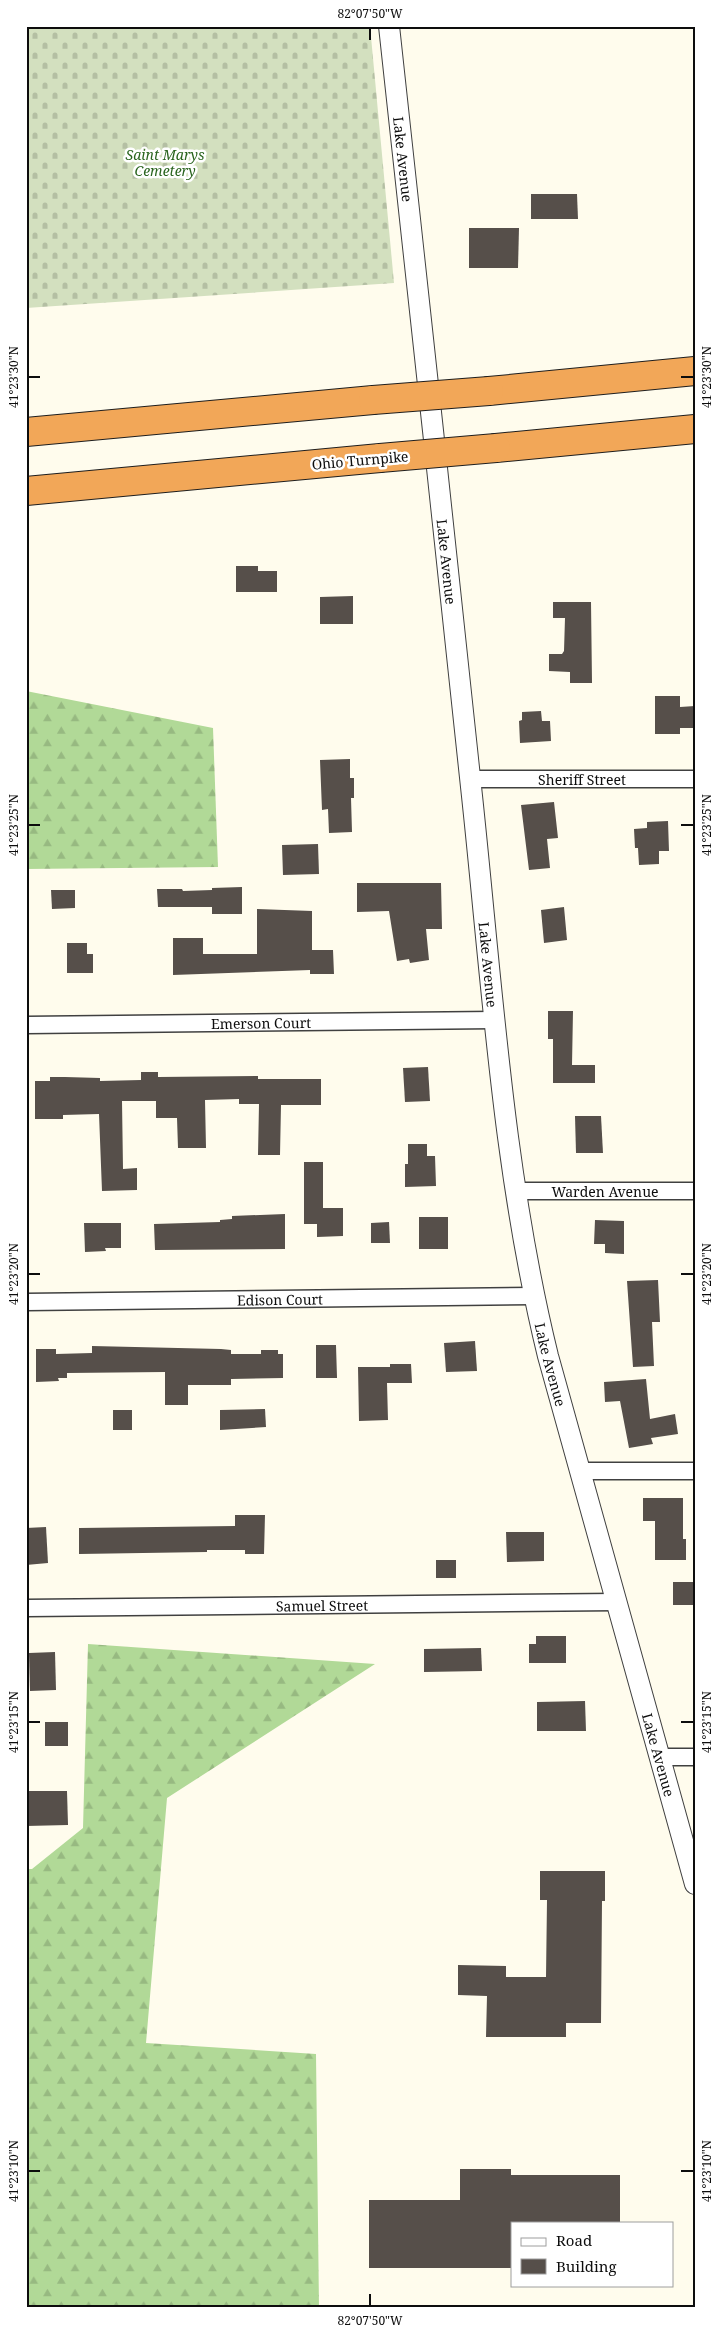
<svg xmlns="http://www.w3.org/2000/svg" width="721" height="2334" font-family="'Noto Serif',serif">
  <defs>
    <pattern id="forest-firs" width="22" height="20" patternUnits="userSpaceOnUse" patternTransform="scale(1.25)"><rect width="22" height="20" fill="#b1d997"/><path d="M5 1l3.5 6h-7zM16 11l3.5 6h-7z" fill="#97b981"/></pattern>
    <pattern id="cemetery-stones" width="16" height="16" patternUnits="userSpaceOnUse" patternTransform="scale(1.25)"><rect width="16" height="16" fill="#d3e0bf"/><path d="M2 7V4a2 2 0 0 1 4 0v3zM10 15v-3a2 2 0 0 1 4 0v3z" fill="#b4bfa3"/></pattern>
  </defs>
  <rect width="100%" height="100%" fill="#fffced"/>
  <!-- forest -->
  <g fill="url(#forest-firs)">
    <path d="M26 691 213 728 218 867 26 869Z"/>
    <path d="M88 1644 375 1664 167 1798 146 2043 316 2054 319 2308H26V1869H32L83 1828Z"/>
  </g>
  <!-- cemetery -->
  <path fill="url(#cemetery-stones)" d="M26 26H370L394 283 26 308Z"/>
  <!-- building -->
  <g fill="#564f4a">
    <path d="M531 194H577L578 219H531Z"/>
    <path d="M469 228H519L518 268H469Z"/>
    <path d="M236 566H258V571H277V592H236Z"/>
    <path d="M353 596V624H320V597Z"/>
    <path d="M553 602H591L592 683H570V672L549 671V654H562L564 651 565 618H553Z"/>
    <path d="M655 696H680V707L695 706V728H680V734H655Z"/>
    <path d="M541 711 542 721H550L551 741 520 743 519 721 522 720V712Z"/>
    <path d="M350 759V778H354V798H351L352 832 329 833 328 809 322 810 320 760Z"/>
    <path d="M554 802 558 838 547 839 550 868 529 870 521 805Z"/>
    <path d="M668 821 669 851H659V864L639 865 638 848H635L634 829 647 828V822Z"/>
    <path d="M318 844 319 874 283 875 282 845Z"/>
    <path d="M357 883H441L442 929H426L429 960 410 963 409 959 397 961 389 911 357 912Z"/>
    <path d="M242 887V914H212V907H158L157 889H182L183 891 212 890V888Z"/>
    <path d="M51 890H75V908L52 909Z"/>
    <path d="M564 907 567 940 544 943 541 910Z"/>
    <path d="M257 909 312 911V950H333L334 974H310V970L173 975V938H203V954H257Z"/>
    <path d="M67 943H87V954H93V973H67Z"/>
    <path d="M548 1011H573L572 1065H595V1083H553V1039H548Z"/>
    <path d="M428 1067 430 1101 405 1102 403 1068Z"/>
    <path d="M141 1072H158V1077L258 1076V1079H321V1105H281L280 1155H258L259 1104H239V1099L205 1100 206 1148H178L177 1118H156V1101H122L123 1169 137 1168V1190L102 1191 99 1114 63 1115V1119H35V1081H50V1077H65L100 1078V1081L141 1080Z"/>
    <path d="M575 1116H601L603 1153H576Z"/>
    <path d="M408 1144H427V1156H435L436 1186 405 1187V1164H408Z"/>
    <path d="M304 1162H323V1208H343V1236L317 1237V1224H304Z"/>
    <path d="M285 1214V1249L155 1250 154 1224 220 1222V1220L232 1219V1216Z"/>
    <rect x="419" y="1217" width="29" height="32"/>
    <path d="M595 1220 624 1221V1254L605 1253V1244H594Z"/>
    <path d="M389 1222 390 1243H371V1223Z"/>
    <path d="M84 1223H121V1248H105L106 1251 85 1252Z"/>
    <path d="M658 1280 660 1322H652L654 1366 633 1367 627 1281Z"/>
    <path d="M475 1341 477 1371 446 1372 444 1343Z"/>
    <path d="M316 1345H336L337 1378H316Z"/>
    <path d="M92 1346 221 1349 231 1350V1354H261V1350H278V1354H283V1378L231 1379V1385H188V1405H165V1372L67 1373V1378H58L59 1381 36 1382V1349H56V1354L92 1353Z"/>
    <path d="M390 1364H411L412 1383H387L388 1420 359 1421 358 1367H390Z"/>
    <path d="M646 1379 650 1419 675 1414 678 1434 651 1438 653 1444 629 1448 620 1401 605 1402 604 1382Z"/>
    <path d="M265 1409 266 1427 220 1430V1410Z"/>
    <rect x="113" y="1410" width="19" height="20"/>
    <path d="M643 1498H683V1539H686V1560H655V1521H643Z"/>
    <path d="M235 1515H265L264 1554H245V1550H207V1552L79 1554V1528L235 1526Z"/>
    <path d="M46 1527 48 1563 26 1565V1528Z"/>
    <path d="M506 1532H544V1561L507 1562Z"/>
    <rect x="436" y="1560" width="20" height="18"/>
    <rect x="673" y="1582" width="22" height="23"/>
    <path d="M536 1636H566V1663H529V1644H536Z"/>
    <path d="M481 1648 482 1671 424 1672V1649Z"/>
    <path d="M55 1652 56 1690 30 1691 29 1653Z"/>
    <path d="M585 1701 586 1731H537V1702Z"/>
    <rect x="45" y="1722" width="23" height="24"/>
    <path d="M26 1791H67L68 1825 26 1826Z"/>
    <path d="M540 1871H605V1901H602L601 2023H566V2037H486L487 1996 458 1995V1965L506 1966V1977H546L547 1900H540Z"/>
    <path d="M460 2169H511V2175H620V2223H512L511 2268H369V2200H460Z"/>
  </g>
  <g fill="none" stroke-linecap="round" stroke-linejoin="round">
    <defs>
      <g id="minor">
        <path id="s1" d="M470 779H695"/>
        <path id="s2" d="M26 1025 495 1020"/>
        <path id="s3" d="M515 1191H695"/>
        <path id="s4" d="M26 1302 533 1296"/>
        <path d="M580 1471H695"/>
        <path id="s5" d="M26 1608 617 1602"/>
        <path d="M659 1757H695"/>
      </g>
      <g id="tertiary">
        <path id="s6" d="M389 26C417 283 445 539 472 796 492 983 503 1173 548 1356L695 1884"/>
      </g>
      <g id="motorway">
        <path d="M489 391 695 371"/>
        <path d="M26 432 373 400"/>
        <path d="M496 448 695 429"/>
        <path d="M26 491 380 458"/>
      </g>
    </defs>
    <!-- minor casing -->
    <use href="#minor" stroke="#404040" stroke-width="19"/>
    <!-- tertiary casing -->
    <use href="#tertiary" stroke="#404040" stroke-width="22"/>
    <!-- motorway casing -->
    <use href="#motorway" stroke="#1e1e1e" stroke-width="30"/>
    <!-- minor -->
    <use href="#minor" stroke="#fff" stroke-width="16"/>
    <!-- tertiary -->
    <use href="#tertiary" stroke="#fff" stroke-width="20"/>
    <!-- motorway -->
    <use href="#motorway" stroke="#f2a758" stroke-width="28"/>
    <defs>
      <g id="motorway-bridge">
        <path d="M373 400 489 391"/>
        <path d="M380 458 496 448"/>
      </g>
    </defs>
    <!-- motorway-bridge casing -->
    <use href="#motorway-bridge" stroke="#1e1e1e" stroke-width="30" stroke-linecap="butt"/>
    <!-- motorway-bridge -->
    <use href="#motorway-bridge" stroke="#f2a758" stroke-width="28"/>
  </g>
  <!-- ticks -->
  <path fill="none" stroke="#0d0d0d" stroke-width="2" d="M370 28V40M28 377H40M681 377H694M28 825H40M681 825H694M28 1274H40M681 1274H694M28 1722H40M681 1722H694M28 2171H40M681 2171H694M370 2294V2306"/>
  <g text-anchor="middle" dominant-baseline="central" stroke-width="5" stroke-linejoin="round" paint-order="stroke">
    <!-- park labels -->
    <g font-size="14" font-style="italic" fill="#29641e" stroke="#fff">
      <text x="165" y="154">Saint Marys<tspan x="165" dy="16">Cemetery</tspan></text>
    </g>
    <!-- street labels -->
    <g font-size="14" fill="#0d0d0d" stroke="#fff">
      <text stroke="none"><textPath href="#s6" startOffset="134">Lake Avenue</textPath></text>
      <text transform="translate(360 460) rotate(-5)">Ohio Turnpike</text>
      <text stroke="none"><textPath href="#s6" startOffset="539">Lake Avenue</textPath></text>
      <text stroke="none"><textPath href="#s1" startOffset="112">Sheriff Street</textPath></text>
      <text stroke="none"><textPath href="#s6" startOffset="944">Lake Avenue</textPath></text>
      <text stroke="none"><textPath href="#s2" startOffset="235">Emerson Court</textPath></text>
      <text stroke="none"><textPath href="#s3" startOffset="90">Warden Avenue</textPath></text>
      <text stroke="none"><textPath href="#s4" startOffset="254">Edison Court</textPath></text>
      <text stroke="none"><textPath href="#s6" startOffset="1349">Lake Avenue</textPath></text>
      <text stroke="none"><textPath href="#s5" startOffset="296">Samuel Street</textPath></text>
      <text stroke="none"><textPath href="#s6" startOffset="1754">Lake Avenue</textPath></text>
    </g>
  </g>
  <!-- border -->
  <rect width="721" height="2334" fill="none" stroke="#ffffff" stroke-width="55"/>
  <!-- legend -->
  <rect x="511" y="2222" width="162" height="65" fill="#ffffff" stroke="#9e9e9e"/>
  <rect x="521" y="2238" width="25" height="8" fill="#ffffff" stroke="#9e9e9e"/>
  <text x="556" y="2246" font-size="15" fill="#0d0d0d">Road</text>
  <rect x="521" y="2259" width="25" height="15" fill="#564f4a" stroke="#9e9e9e"/>
  <text x="556" y="2272" font-size="15" fill="#0d0d0d">Building</text>
  <rect x="28" y="28" width="666" height="2278" fill="none" stroke="#0d0d0d" stroke-width="2"/>
  <g font-size="12" text-anchor="middle" fill="#0d0d0d">
    <text x="370" y="18">82°07'50"W</text>
    <text transform="translate(14 377) rotate(-90)" y="4">41°23'30"N</text>
    <text transform="translate(707 377) rotate(-90)" y="4">41°23'30"N</text>
    <text transform="translate(14 825) rotate(-90)" y="4">41°23'25"N</text>
    <text transform="translate(707 825) rotate(-90)" y="4">41°23'25"N</text>
    <text transform="translate(14 1274) rotate(-90)" y="4">41°23'20"N</text>
    <text transform="translate(707 1274) rotate(-90)" y="4">41°23'20"N</text>
    <text transform="translate(14 1722) rotate(-90)" y="4">41°23'15"N</text>
    <text transform="translate(707 1722) rotate(-90)" y="4">41°23'15"N</text>
    <text transform="translate(14 2171) rotate(-90)" y="4">41°23'10"N</text>
    <text transform="translate(707 2171) rotate(-90)" y="4">41°23'10"N</text>
    <text x="370" y="2325">82°07'50"W</text>
  </g>
</svg>
